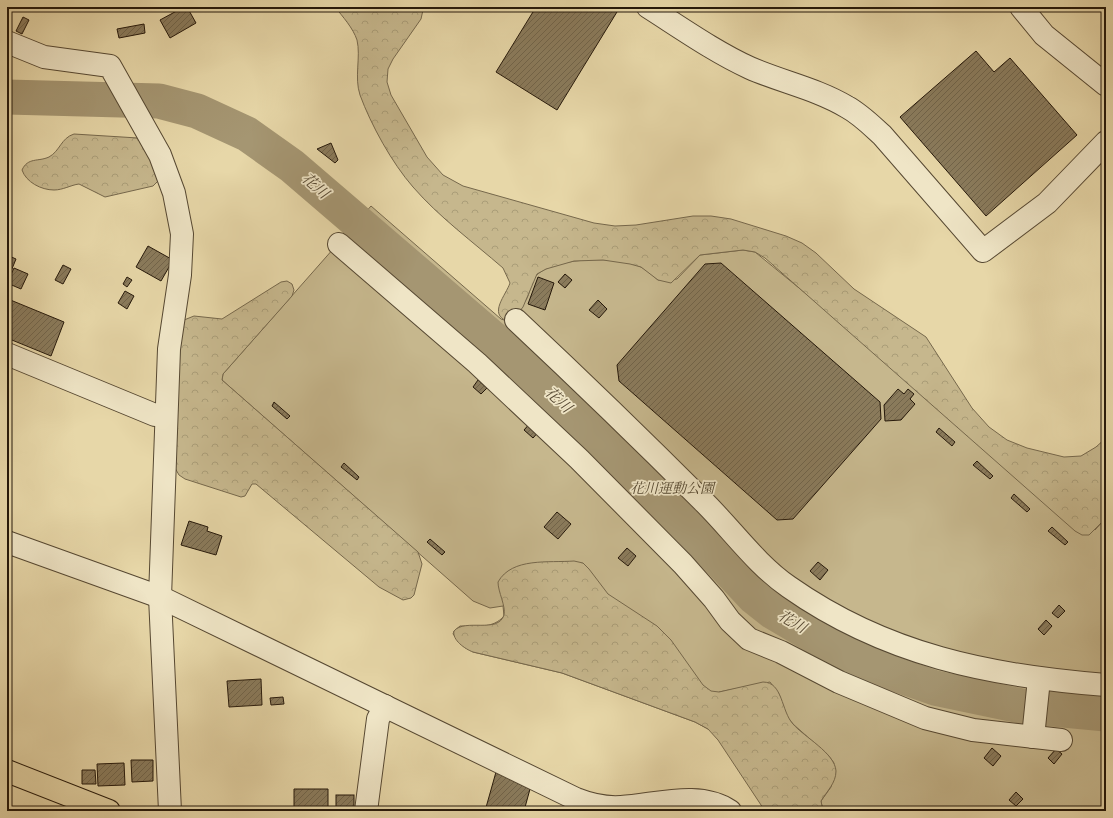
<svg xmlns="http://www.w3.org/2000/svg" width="1113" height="818" font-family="'Libre Bodoni','Noto Serif JP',serif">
  <defs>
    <pattern id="forest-crowns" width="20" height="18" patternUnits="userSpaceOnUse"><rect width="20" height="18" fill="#c6b78d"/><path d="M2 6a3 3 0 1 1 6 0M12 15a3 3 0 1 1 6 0" fill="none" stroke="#aa9d78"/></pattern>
    <pattern id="water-waves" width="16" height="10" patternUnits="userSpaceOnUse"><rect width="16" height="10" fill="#a59672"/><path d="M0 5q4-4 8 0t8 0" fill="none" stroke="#86795c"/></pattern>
    <pattern id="building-hatch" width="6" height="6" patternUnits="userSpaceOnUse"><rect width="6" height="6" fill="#8a7b5c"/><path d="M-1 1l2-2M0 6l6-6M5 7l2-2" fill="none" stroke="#71644a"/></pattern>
  </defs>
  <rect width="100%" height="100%" fill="#e7d7a8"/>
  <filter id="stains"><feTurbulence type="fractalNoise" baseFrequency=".005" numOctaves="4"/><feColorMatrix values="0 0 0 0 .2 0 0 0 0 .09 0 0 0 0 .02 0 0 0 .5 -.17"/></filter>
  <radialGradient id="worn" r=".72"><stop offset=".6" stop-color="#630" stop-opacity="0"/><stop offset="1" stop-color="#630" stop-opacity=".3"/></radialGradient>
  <!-- green -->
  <path fill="#c6b78d" stroke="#76684c" d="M371 206 501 319 507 321C513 315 521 308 526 300 531 292 530 279 539 273 560 257 617 256 641 267 647 270 653 276 658 280L677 279 700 255 743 250 755 252 1095 530 1106 518V811H823L821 801 831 787 834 763 828 755 793 724 786 715 779 694 770 682 719 692 708 729 695 722 562 673 473 652 464 647 453 634 454 631 460 626C476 626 493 629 504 616L503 606 490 608 473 601 222 380 223 374Z"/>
  <!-- forest -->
  <g fill="url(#forest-crowns)" stroke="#76684c">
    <path d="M335 7H421L423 10 421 19 393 59 388 69 387 82 391 95 427 157 443 175 463 186 594 223 615 226 636 225 693 216H711L731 219 786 236 802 243 816 253 854 289 926 337 972 408 989 427 1007 440 1027 448 1064 457 1081 456 1096 447 1106 438V518L1089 535H1082L1075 531 765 258 755 252 743 250 700 255 671 283 658 280 641 267 630 264 603 260 574 261 546 269 537 274 523 307 519 312 507 321C488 314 506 295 510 283L503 268C473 242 439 217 413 187 392 163 371 125 360 95 354 77 361 57 357 40 353 28 343 17 335 7Z"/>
    <path d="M74 134 138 138 142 140 159 180 153 186 105 197 79 184C71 185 63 190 54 190 41 190 26 182 22 170 28 157 38 162 49 157 60 151 61 138 74 134Z"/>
    <path d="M287 281 292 284 294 290 292 296 223 374 222 380 418 552 422 564 414 595 411 598 403 600 379 587 256 484H252L245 496 241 497 185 479 179 475 175 468 177 350 184 320 194 316 222 319 281 282Z"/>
    <path d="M574 561 583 563 589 569 608 594 657 626 671 640 703 685 711 691 719 692 763 682C783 682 781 711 793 724 804 737 835 753 836 771 836 783 827 791 821 801L823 811H765L718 740 708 729 695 722 562 673 473 652C465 649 452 640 454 631 465 618 498 634 504 615 506 606 498 592 498 582 512 557 549 563 574 561Z"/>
  </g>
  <!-- water -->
  <g fill="url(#water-waves)" stroke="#726448">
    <path d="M7 84 22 91V103L7 110Z"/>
    <path d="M394 234 419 268 414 274 375 257C378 246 384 240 394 234Z"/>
    <path d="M822 625 842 646 838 654 812 648 809 639 815 629Z"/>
  </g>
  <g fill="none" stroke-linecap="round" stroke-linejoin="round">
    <!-- shore -->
    <g stroke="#65573e" stroke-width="1">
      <path d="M393 240 411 264V267L381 255C381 249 387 242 393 240Z"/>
      <path d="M822 630 837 646 836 649 815 644 814 639 818 632Z"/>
    </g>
    <!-- river -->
    <path stroke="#a59672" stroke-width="35" d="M7 97 159 101 197 111 247 134 292 166 496 341 599 438 691 530 754 597 773 612 812 635 851 656 892 673 935 688 1021 706 1106 714"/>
  </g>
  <!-- building -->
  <g fill="url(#building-hatch)" stroke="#25180a">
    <path d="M184 7H187L196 23 170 38 160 20Z"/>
    <path d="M536 7H620L557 110 496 72Z"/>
    <path d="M23 17 29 20 22 34 16 31Z"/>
    <path d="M144 24 145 33 119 38 117 29Z"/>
    <path d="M976 51 994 72 1010 58 1077 135 986 216 900 117Z"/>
    <path d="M331 143 338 160 335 163 317 149Z"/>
    <path d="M148 246 173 260 161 281 136 267Z"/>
    <path d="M7 255 16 259 7 281Z"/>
    <path d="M721 263 880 402 881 419 793 519 777 520 619 381 617 365 705 264Z"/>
    <path d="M63 265 71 269 63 284 55 280Z"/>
    <path d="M14 268 28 274 21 289 7 283Z"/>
    <path d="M565 274 572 280 565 288 558 282Z"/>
    <path d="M127 277 132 280 127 287 123 284Z"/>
    <path d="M538 277 554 283 545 310 528 304Z"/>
    <path d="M125 291 134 296 127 309 118 303Z"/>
    <path d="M8 299 64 322 51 356 7 338Z"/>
    <path d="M598 300 607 309 599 318 589 310Z"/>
    <path d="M478 380 487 388 481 394 473 387Z"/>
    <path d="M898 389 904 394 908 389 914 394 910 399 915 404 901 420 885 421 884 405Z"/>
    <path d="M274 402 290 416 287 419 272 406Z"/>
    <path d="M531 422 540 430 533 438 524 430Z"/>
    <path d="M939 428 955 442 952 446 936 432Z"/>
    <path d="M977 461 993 476 990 479 973 465Z"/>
    <path d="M344 463 359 477 357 480 341 467Z"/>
    <path d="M1014 494 1030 509 1027 512 1011 498Z"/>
    <path d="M557 512 571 524 558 539 544 527Z"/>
    <path d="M189 521 208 527 207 531 222 536 216 555 181 545Z"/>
    <path d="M1052 527 1068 542 1065 545 1048 531Z"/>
    <path d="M430 539 445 552 442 555 427 542Z"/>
    <path d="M627 548 636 556 628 566 618 558Z"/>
    <path d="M818 562 828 570 820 580 810 571Z"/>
    <path d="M1059 605 1065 611 1058 618 1052 613Z"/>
    <path d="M1046 620 1052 626 1044 635 1038 629Z"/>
    <path d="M261 679 262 705 229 707 227 681Z"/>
    <path d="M283 697 284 704 271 705 270 698Z"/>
    <path d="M992 748 1001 756 993 766 984 758Z"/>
    <path d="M1056 749 1062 754 1054 764 1048 758Z"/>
    <path d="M131 760H153V781L132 782Z"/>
    <path d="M124 763 125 785 98 786 97 764Z"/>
    <path d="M82 770H95L96 784H82Z"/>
    <path d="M496 772 530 789 524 811H485Z"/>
    <path d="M294 789H328V810L294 811Z"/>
    <path d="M1016 792 1023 799 1016 806 1009 800Z"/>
    <rect x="336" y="795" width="18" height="13"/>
  </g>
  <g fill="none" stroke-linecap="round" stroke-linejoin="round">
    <defs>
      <g id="minor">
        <path d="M648 7C681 28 715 52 750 68 782 82 817 89 847 107 860 114 871 125 882 135L983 251 1047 203 1106 142"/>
        <path d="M1021 7 1044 35 1106 85"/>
        <path d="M7 42 44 57 110 66 160 155 174 193 182 234 180 275 169 349 160 597 170 811"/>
        <path d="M339 244 477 363 579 459 683 564 714 599 730 621 749 639 781 652 839 682 925 718 973 730 1061 740"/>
        <path d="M516 320C580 380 643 441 705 503 733 531 757 565 789 587 886 655 990 676 1106 685"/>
        <path d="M7 354 155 415H166"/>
        <path d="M7 542 160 597 576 799C591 805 606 808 621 807 656 805 699 790 730 811"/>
        <path d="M1033 737 1039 679"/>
        <path d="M366 811 378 719 385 706"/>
      </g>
      <path id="major" d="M7 771 109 811"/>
    </defs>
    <!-- minor casing -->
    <use href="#minor" stroke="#564832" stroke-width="24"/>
    <!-- major casing -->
    <use href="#major" stroke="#25180a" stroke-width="24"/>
    <!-- minor -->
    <use href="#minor" stroke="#efe5c6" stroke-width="22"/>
    <!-- major -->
    <use href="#major" stroke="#e7d7a8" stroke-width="22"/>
  </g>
  <g text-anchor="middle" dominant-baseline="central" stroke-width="3.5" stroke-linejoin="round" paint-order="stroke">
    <!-- park labels -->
    <g font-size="14" font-style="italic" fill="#554831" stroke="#efe5c6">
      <text x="672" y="489">花川運動公園</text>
    </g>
    <!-- water labels -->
    <g font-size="15" font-style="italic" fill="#584a34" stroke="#efe5c6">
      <text transform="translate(315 186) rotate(41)">花川</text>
      <text transform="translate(558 400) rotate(43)">花川</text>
      <text transform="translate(792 622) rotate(30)">花川</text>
    </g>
  </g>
  <!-- margin -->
  <rect width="1113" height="818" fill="none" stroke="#e7d7a8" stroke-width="24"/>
  <rect x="8" y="8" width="1097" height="802" fill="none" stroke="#25180a" stroke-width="2"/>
  <rect x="12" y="12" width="1089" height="794" fill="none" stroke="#25180a"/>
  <rect width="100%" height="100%" filter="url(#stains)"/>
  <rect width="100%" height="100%" fill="url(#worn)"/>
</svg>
